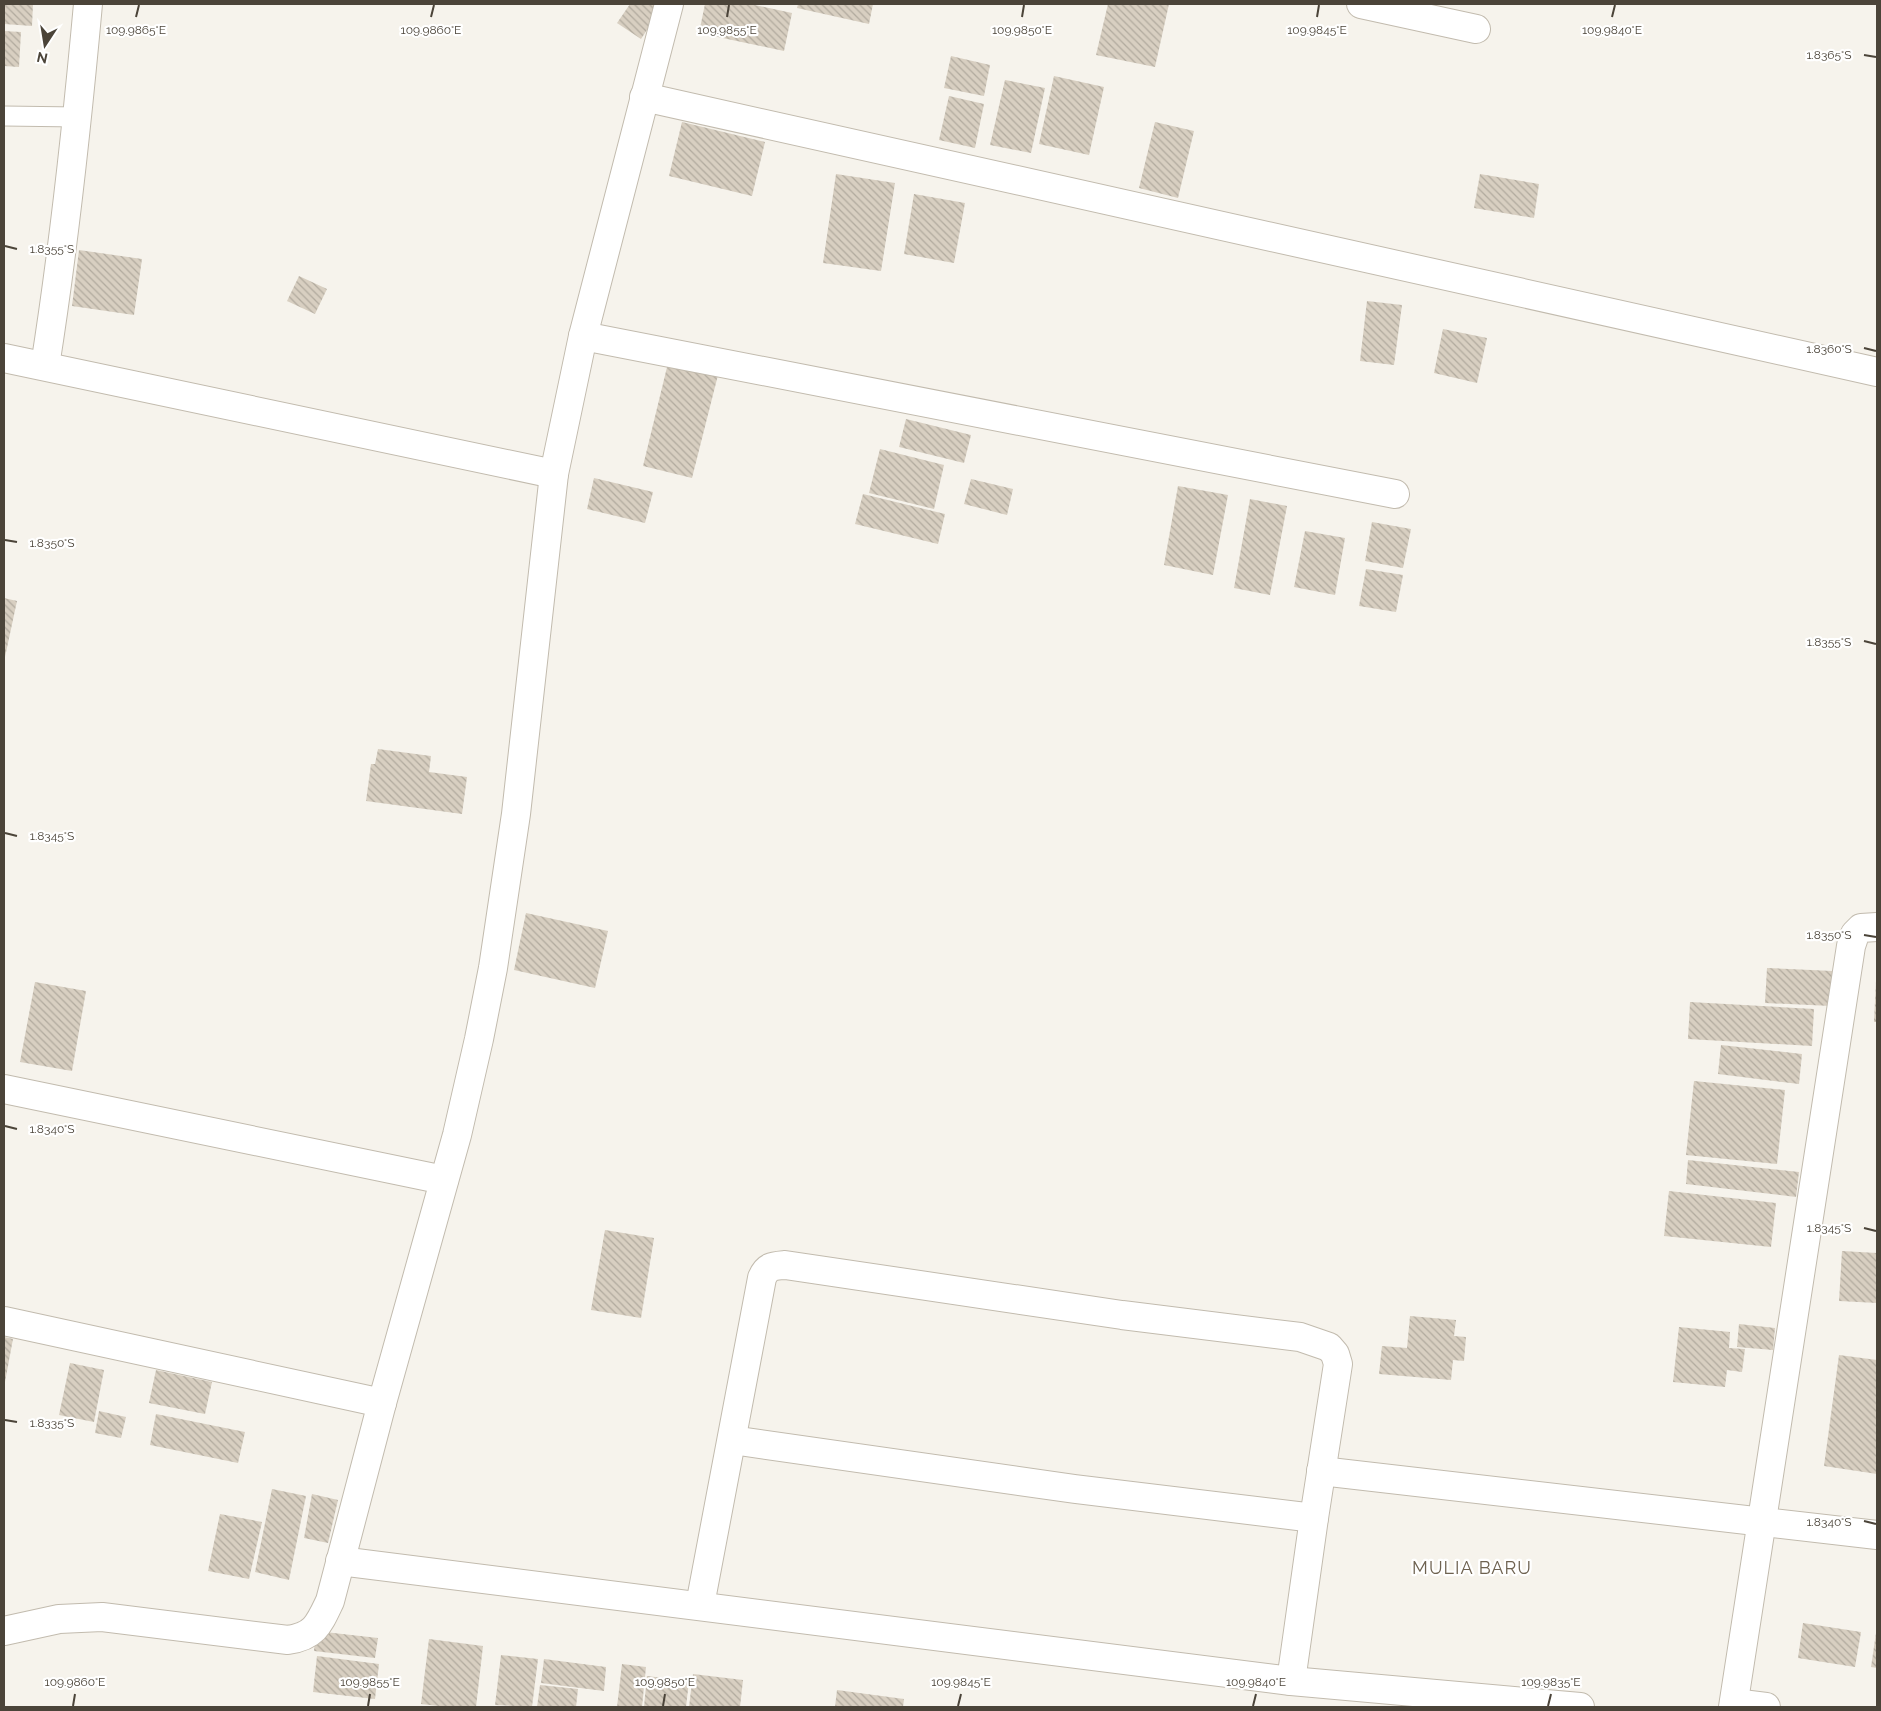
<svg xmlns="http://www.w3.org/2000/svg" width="1881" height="1711" font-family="Raleway,sans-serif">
  <defs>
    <pattern id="building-back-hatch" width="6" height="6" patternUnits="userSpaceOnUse" patternTransform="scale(1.25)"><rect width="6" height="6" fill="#d8cfc1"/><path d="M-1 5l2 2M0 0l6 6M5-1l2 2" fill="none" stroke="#b1aa9e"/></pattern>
  </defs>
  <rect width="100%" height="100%" fill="#f6f3ec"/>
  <!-- building -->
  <g fill="url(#building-back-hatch)">
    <path d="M4 4H33L32 26 4 24Z"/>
    <path d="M630 4H664L641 39 617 23Z"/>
    <path d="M705 4H750L792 13 784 51 699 33Z"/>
    <path d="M798 4H873L869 24 797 8Z"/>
    <path d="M1108 4H1169L1155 67 1096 55Z"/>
    <path d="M4 31 21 32 19 67 4 66Z"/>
    <path d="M951 56 990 65 984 96 944 88Z"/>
    <path d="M1054 76 1104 87 1089 155 1039 144Z"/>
    <path d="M1005 80 1045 88 1031 153 990 145Z"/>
    <path d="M949 96 984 104 975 148 939 140Z"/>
    <path d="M682 122 765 142 752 196 669 176Z"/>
    <path d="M1155 122 1194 131 1178 198 1139 188Z"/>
    <path d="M836 174 895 183 881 271 823 263Z"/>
    <path d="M1480 174 1539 184 1534 218 1474 208Z"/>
    <path d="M914 194 965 203 954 263 904 254Z"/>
    <path d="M79 250 142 259 134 315 72 306Z"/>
    <path d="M299 276 327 289 315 314 287 301Z"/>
    <path d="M1367 301 1402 305 1394 365 1360 361Z"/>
    <path d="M1443 329 1487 338 1477 383 1434 373Z"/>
    <path d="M668 363 718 375 692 478 643 466Z"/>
    <path d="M906 419 971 435 964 463 899 447Z"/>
    <path d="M880 449 944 465 934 509 869 493Z"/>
    <path d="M594 478 653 492 645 523 587 509Z"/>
    <path d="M971 479 1013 489 1007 515 964 504Z"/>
    <path d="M1178 486 1228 495 1213 575 1164 565Z"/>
    <path d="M863 494 945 514 938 544 855 524Z"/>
    <path d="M1250 499 1287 506 1270 595 1234 588Z"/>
    <path d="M1372 522 1411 529 1403 568 1365 561Z"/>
    <path d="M1305 531 1345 538 1335 595 1294 587Z"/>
    <path d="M1366 569 1403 575 1396 612 1359 606Z"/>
    <path d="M4 598 17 601 5 657H4Z"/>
    <path d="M378 749 431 756 429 772 467 777 462 814 366 801 371 764H375Z"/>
    <path d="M526 913 608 931 595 988 514 970Z"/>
    <path d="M1767 968 1833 971 1831 1006 1765 1003Z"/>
    <path d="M1876 981H1877V1022H1874Z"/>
    <path d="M35 982 86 991 72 1071 20 1062Z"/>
    <path d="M1690 1002 1814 1009 1812 1046 1688 1039Z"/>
    <path d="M1721 1045 1802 1054 1799 1084 1718 1074Z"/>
    <path d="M1694 1081 1785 1090 1777 1164 1686 1155Z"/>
    <path d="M1688 1160 1799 1172 1796 1197 1686 1184Z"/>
    <path d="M1669 1191 1776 1203 1771 1247 1664 1236Z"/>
    <path d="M605 1230 654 1238 641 1318 591 1310Z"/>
    <path d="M1842 1251 1877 1253V1303L1839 1301Z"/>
    <path d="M1410 1316 1456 1320 1454 1336 1466 1337 1464 1361 1453 1360 1451 1380 1379 1374 1382 1346 1407 1348Z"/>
    <path d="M1739 1324 1775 1328 1773 1350 1737 1347Z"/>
    <path d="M1679 1327 1730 1332 1729 1348 1745 1349 1742 1372 1727 1370 1725 1387 1673 1382Z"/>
    <path d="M4 1337 13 1339 5 1382H4Z"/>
    <path d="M1839 1355 1877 1360V1474L1824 1466Z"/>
    <path d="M70 1363 104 1370 94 1422 59 1415Z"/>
    <path d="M156 1370 212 1382 205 1414 149 1403Z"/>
    <path d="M99 1411 126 1417 121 1438 95 1433Z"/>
    <path d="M156 1414 245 1432 238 1463 150 1445Z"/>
    <path d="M272 1489 306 1496 289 1580 255 1572Z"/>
    <path d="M312 1494 338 1500 328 1543 304 1538Z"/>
    <path d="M220 1514 262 1522 249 1579 208 1571Z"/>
    <path d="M1803 1623 1861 1632 1855 1667 1798 1658Z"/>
    <path d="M316 1631 378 1638 375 1658 314 1651Z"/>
    <path d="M1876 1633H1877V1668L1871 1667Z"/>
    <path d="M429 1639 483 1646 476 1707H447L421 1704Z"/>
    <path d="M501 1655 538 1659 532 1707 495 1705Z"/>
    <path d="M317 1656 379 1664 375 1699 313 1692Z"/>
    <path d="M544 1659 606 1667 604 1691 541 1683Z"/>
    <path d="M622 1664 646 1667 642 1707H617Z"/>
    <path d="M693 1674 743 1680 740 1707H689Z"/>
    <path d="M647 1676 689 1681 686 1707H644Z"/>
    <path d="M540 1685 578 1689 576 1707H537Z"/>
    <path d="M837 1690 904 1699 903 1707H835Z"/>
  </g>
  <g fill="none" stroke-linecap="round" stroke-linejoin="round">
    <defs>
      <path id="service" d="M4 116 78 117"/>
      <g id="minor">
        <path d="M1361 4 1476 29"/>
        <path d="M644 97 1877 372"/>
        <path d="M583 336 1395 494"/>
        <path d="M4 358 554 474"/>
        <path d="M45 366C64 246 77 125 88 4"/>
        <path d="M4 1089 444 1180"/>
        <path d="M4 1321 382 1403"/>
        <path d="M732 1440 1075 1489 1314 1518"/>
        <path d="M1321 1471 1877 1535"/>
        <path d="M340 1561 1291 1681 1580 1707"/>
        <path d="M700 1605 762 1278C767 1266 773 1266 785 1265L1122 1315 1300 1337 1329 1347 1335 1354 1338 1364 1314 1518 1291 1681"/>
        <path d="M4 1631 59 1619 102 1617 288 1640C315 1636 319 1624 330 1601L382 1403 457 1135 479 1039 493 968 516 814 554 474 583 336 669 4"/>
        <path d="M1734 1703 1766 1707"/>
        <path d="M1733 1707 1851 946 1855 934 1861 928 1877 927"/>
      </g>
    </defs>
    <!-- service casing -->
    <use href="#service" stroke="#c2bbae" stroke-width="21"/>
    <!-- minor casing -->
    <use href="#minor" stroke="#c2bbae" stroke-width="30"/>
    <!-- service -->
    <use href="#service" stroke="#fff" stroke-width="19"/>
    <!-- minor -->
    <use href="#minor" stroke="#fff" stroke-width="28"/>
  </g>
  <!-- ticks -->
  <path fill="none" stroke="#4b4439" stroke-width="2" d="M136 17 139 5M431 17 434 5M727 17 729 5M1022 17 1024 5M1317 17 1319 5M1612 17 1615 5M1864 55 1876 57M5 246 17 249M1864 348 1876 351M5 540 17 542M1864 641 1876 644M5 833 17 836M1864 935 1876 937M5 1126 17 1129M1864 1228 1876 1231M5 1420 17 1422M1864 1521 1876 1524M73 1706 75 1694M368 1706 370 1694M663 1706 665 1694M958 1706 961 1694M1253 1706 1256 1694M1548 1706 1551 1694"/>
  <g text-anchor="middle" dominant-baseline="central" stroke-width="4.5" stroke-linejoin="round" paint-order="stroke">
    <!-- quarter labels -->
    <g font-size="18" letter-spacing="1" fill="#6e6250" stroke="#fff">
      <text x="1472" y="1567">MULIA BARU</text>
    </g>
  </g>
  <g font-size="12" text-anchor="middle" fill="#4b4439" stroke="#fff" stroke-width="4.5" stroke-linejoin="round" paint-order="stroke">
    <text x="136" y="34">109.9865°E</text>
    <text x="431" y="34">109.9860°E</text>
    <text x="727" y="34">109.9855°E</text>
    <text x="1022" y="34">109.9850°E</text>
    <text x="1317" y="34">109.9845°E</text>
    <text x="1612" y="34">109.9840°E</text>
    <text x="1829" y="59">1.8365°S</text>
    <text x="52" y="253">1.8355°S</text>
    <text x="1829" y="353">1.8360°S</text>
    <text x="52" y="547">1.8350°S</text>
    <text x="1829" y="646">1.8355°S</text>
    <text x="52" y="840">1.8345°S</text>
    <text x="1829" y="939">1.8350°S</text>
    <text x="52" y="1133">1.8340°S</text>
    <text x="1829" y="1232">1.8345°S</text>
    <text x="52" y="1427">1.8335°S</text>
    <text x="1829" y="1526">1.8340°S</text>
    <text x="75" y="1686">109.9860°E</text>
    <text x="370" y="1686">109.9855°E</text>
    <text x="665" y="1686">109.9850°E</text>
    <text x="961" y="1686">109.9845°E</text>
    <text x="1256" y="1686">109.9840°E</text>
    <text x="1551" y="1686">109.9835°E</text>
  </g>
  <!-- border -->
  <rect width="1881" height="1711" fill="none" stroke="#4b4439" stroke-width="10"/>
  <!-- north arrow -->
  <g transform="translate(45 45) rotate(192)" stroke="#ffffff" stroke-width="4" paint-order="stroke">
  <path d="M0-4L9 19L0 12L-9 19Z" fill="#4b4439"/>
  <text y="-8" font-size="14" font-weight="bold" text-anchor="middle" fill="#4b4439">N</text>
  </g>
</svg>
